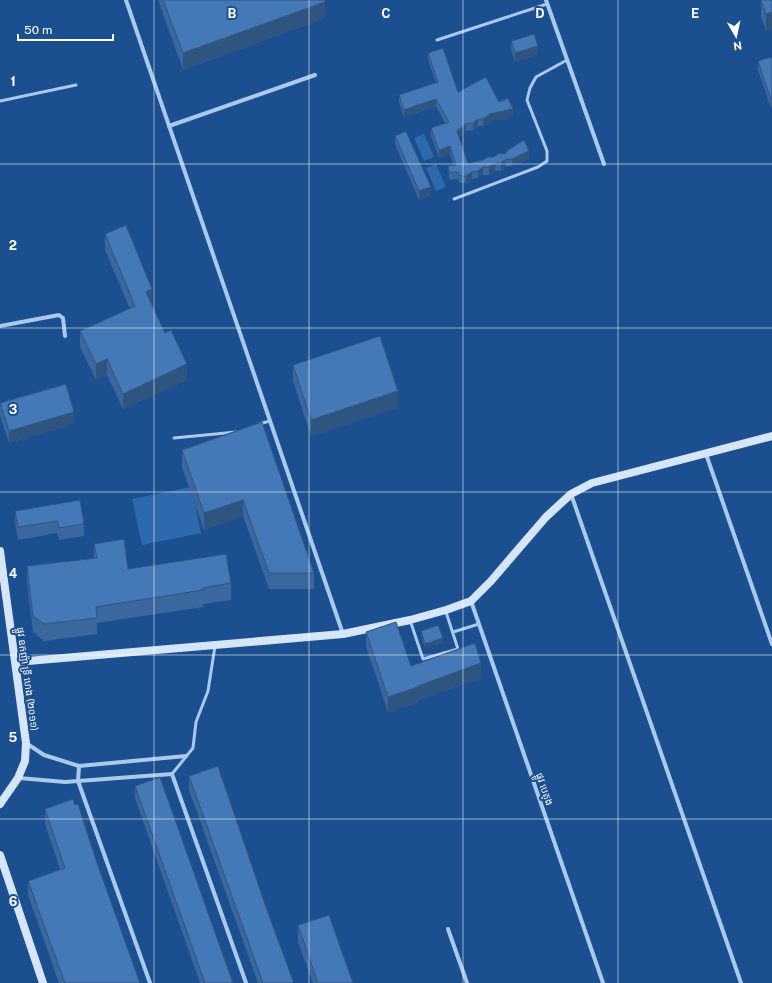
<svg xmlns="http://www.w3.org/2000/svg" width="772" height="983" font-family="'Public Sans','Noto Sans Khmer',sans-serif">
  <rect width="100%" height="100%" fill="#1b4f8f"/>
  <!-- green -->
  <g fill="#2e69ad">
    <path d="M424 134 434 157 424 161 414 138Z"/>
    <path d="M436 164 446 187 436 191 426 168Z"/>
    <path d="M191 487 201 533 142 545 132 499Z"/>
  </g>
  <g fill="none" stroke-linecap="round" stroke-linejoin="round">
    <!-- lane -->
    <g stroke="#a9c9ee" stroke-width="3">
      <path d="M437 40 547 4"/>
      <path d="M0 101 76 85"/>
      <path d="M454 199 538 167 547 161V151L527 100 530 88 536 77 567 60"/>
      <path d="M259 424 270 421"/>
      <path d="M174 438 236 432"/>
      <path d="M410 620 423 659 458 649 446 612"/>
      <path d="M453 632 479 624"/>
      <path d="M172 774 193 748 196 722 208 691 215 646"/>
    </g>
    <!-- street -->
    <g stroke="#a9c9ee" stroke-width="4">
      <path d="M126 0 343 634"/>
      <path d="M546 0 604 164"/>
      <path d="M169 126 315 75"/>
      <path d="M0 326 59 315 63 318 65 336"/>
      <path d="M706 454 772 644"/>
      <path d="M571 494 741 983"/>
      <path d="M471 601 603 983"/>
      <path d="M26 743 44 755 79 766 186 756"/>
      <path d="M79 766 78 781 150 983"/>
      <path d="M19 778 65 782 172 774 246 983"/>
      <path d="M448 929 467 983"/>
    </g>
    <!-- secondary -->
    <g stroke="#d6e6fa" stroke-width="8">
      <path d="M0 551 26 743 25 761 18 778 0 804"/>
      <path d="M16 662 343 634 410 620 446 610 471 601 491 581 546 517 571 494 592 483 772 436"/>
      <path d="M0 855 43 983"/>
    </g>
  </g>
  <!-- wall -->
  <g fill="#3a679d">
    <path d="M158 0H325V18L183 70Z"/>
    <path d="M761 0H772V29L766 31 761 17Z"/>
    <path d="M511 41 538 54 515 62 511 50Z"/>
    <path d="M428 53 458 92 499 102 513 116 490 122 483 126H478L473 130 466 131 459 137 468 163 483 160 529 159 512 166 506 167 501 171H495L489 175H483L478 178 472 179 466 183H460L458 179 449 180 448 166 454 165 450 154 439 158 431 136V128L445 123 436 106 404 117 399 102V95L436 83 428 60Z"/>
    <path d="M772 59V108H771L758 70V61Z"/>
    <path d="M395 136 431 195 419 200 395 144Z"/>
    <path d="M105 234 152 305 187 380 123 409 107 375 96 380 80 347V331L130 309 105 250Z"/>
    <path d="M293 365 398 407 311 436 293 381Z"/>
    <path d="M0 403 74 424 9 443 0 416Z"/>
    <path d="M262 422 314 573V589H269L243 516 204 530 182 467V450Z"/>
    <path d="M15 511 84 524V536L59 540 57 533 18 540 15 523Z"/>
    <path d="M94 544 128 569 231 583V600L203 604V607L97 623V634L44 641 33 632 27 582V566L94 558Z"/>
    <path d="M421 631 443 643 425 648 421 635Z"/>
    <path d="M366 632 411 666 481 678 418 700V702L388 712 366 647Z"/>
    <path d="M189 776 268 913 294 983H258L189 790Z"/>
    <path d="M135 786 233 983H200L135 798Z"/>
    <path d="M45 809 96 860 140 983H59L28 895V881L60 869 45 824Z"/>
    <path d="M298 925 353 983H313L298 942Z"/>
  </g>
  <!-- shaded-wall -->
  <g fill="#305480">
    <path d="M325 2V18L183 70V53Z"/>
    <path d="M772 12V29L766 31V14Z"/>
    <path d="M538 46V54L515 62V53Z"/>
    <path d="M436 99V106L404 117V110Z"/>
    <path d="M772 99V108H771V100Z"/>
    <path d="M513 109V116L490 122 483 126V119L490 114Z"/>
    <path d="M478 119V126L473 130V123Z"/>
    <path d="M466 124V131L457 138V131Z"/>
    <path d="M450 146V154L439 158V150Z"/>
    <path d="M529 151V159L512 166V159Z"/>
    <path d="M506 159V167L501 171V163Z"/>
    <path d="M495 164V171L489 175V167Z"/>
    <path d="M483 167V175L478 178V171Z"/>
    <path d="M472 172V179L466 183V176Z"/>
    <path d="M431 187V195L419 200V191Z"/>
    <path d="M152 289V305L146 292Z"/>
    <path d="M107 359V375L96 380V364Z"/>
    <path d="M187 364V380L123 409V394Z"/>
    <path d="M398 391V407L311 436V420Z"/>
    <path d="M74 412V424L9 443V431Z"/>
    <path d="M243 500V516L204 530V513Z"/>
    <path d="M443 638V643L425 648V644Z"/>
    <path d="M481 663V678L418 700V702L388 712V697L418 686Z"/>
  </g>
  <!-- building -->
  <g fill="#4478b7" stroke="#305480">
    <path d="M163 0H325V2L183 53Z"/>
    <path d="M761 0H772V12L766 14Z"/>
    <path d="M534 34 538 46 515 53 511 41Z"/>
    <path d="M443 48 458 92 486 77 499 102 508 98 513 109 490 114 483 119H478L473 123 466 124 457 131 468 163 483 160 488 157H494L499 153 505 154 508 150 524 140 529 151 512 159H506L501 163 495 164 489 167H483L478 171 472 172 466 176H460L458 172H449L448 166 456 165 450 146 439 150 431 128 449 122 436 99 404 110 399 95 438 82 428 53Z"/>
    <path d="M771 57 772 59V99L771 100 758 61Z"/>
    <path d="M406 131 431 187 419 191 395 136Z"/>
    <path d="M126 225 152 289 146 292 165 333 171 330 187 364 123 394 107 359 96 364 80 331 135 306 105 234Z"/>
    <path d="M380 336 398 391 311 420 293 365Z"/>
    <path d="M66 384 74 412 9 431 0 403Z"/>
    <path d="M262 422 314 573H269L243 500 204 513 182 450Z"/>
    <path d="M80 500 84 524 59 528 57 521 18 527 15 511Z"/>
    <path d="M124 539 128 569 226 554 231 583 203 588V590L96 607 97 618 44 624 33 616 27 566 97 558 94 544Z"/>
    <path d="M396 622 411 666 475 643 481 663 418 686V687L388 697 366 632Z"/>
    <path d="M438 625 443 638 425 644 421 631Z"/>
    <path d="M218 766 268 913 294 983H263L189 776Z"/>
    <path d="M160 777 233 983H205L135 786Z"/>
    <path d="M73 799 75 805 78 804 96 860 140 983H65L28 881 65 868 45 809Z"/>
    <path d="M329 915 353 983H318L298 925Z"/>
  </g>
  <!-- grid -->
  <path fill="none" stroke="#fff" stroke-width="1" stroke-opacity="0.55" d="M154 0V983M309 0V983M463 0V983M618 0V983M0 164H772M0 328H772M0 492H772M0 655H772M0 819H772"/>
  <g text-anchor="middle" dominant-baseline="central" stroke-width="4" stroke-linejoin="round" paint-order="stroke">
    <!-- street labels -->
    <g font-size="10" fill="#fff" stroke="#1b4f8f">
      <text transform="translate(28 679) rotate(82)">ផ្លូវ ឧកញ៉ា ទ្រី ហេង (២០១១)</text>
      <text transform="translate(545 789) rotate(71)">ផ្លូវ បេតុង</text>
    </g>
  </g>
  <g font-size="13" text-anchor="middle" font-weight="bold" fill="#fff" stroke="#1b4f8f" stroke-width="4" stroke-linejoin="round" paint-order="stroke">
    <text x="232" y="18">B</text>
    <text x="386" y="18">C</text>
    <text x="540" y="18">D</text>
    <text x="695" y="18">E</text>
    <text x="13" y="86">1</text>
    <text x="13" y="250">2</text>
    <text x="13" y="414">3</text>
    <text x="13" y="578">4</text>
    <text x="13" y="742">5</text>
    <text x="13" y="906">6</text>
  </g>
  <!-- north arrow -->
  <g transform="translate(736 36) rotate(171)" stroke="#1b4f8f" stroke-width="3" paint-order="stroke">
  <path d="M0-3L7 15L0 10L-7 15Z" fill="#ffffff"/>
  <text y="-6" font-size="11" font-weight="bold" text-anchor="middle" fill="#ffffff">N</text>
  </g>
  <!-- scale -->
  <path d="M18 34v6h95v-6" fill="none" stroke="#ffffff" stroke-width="2"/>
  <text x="24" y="34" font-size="12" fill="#ffffff" stroke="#1b4f8f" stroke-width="3" paint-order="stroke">50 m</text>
</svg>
